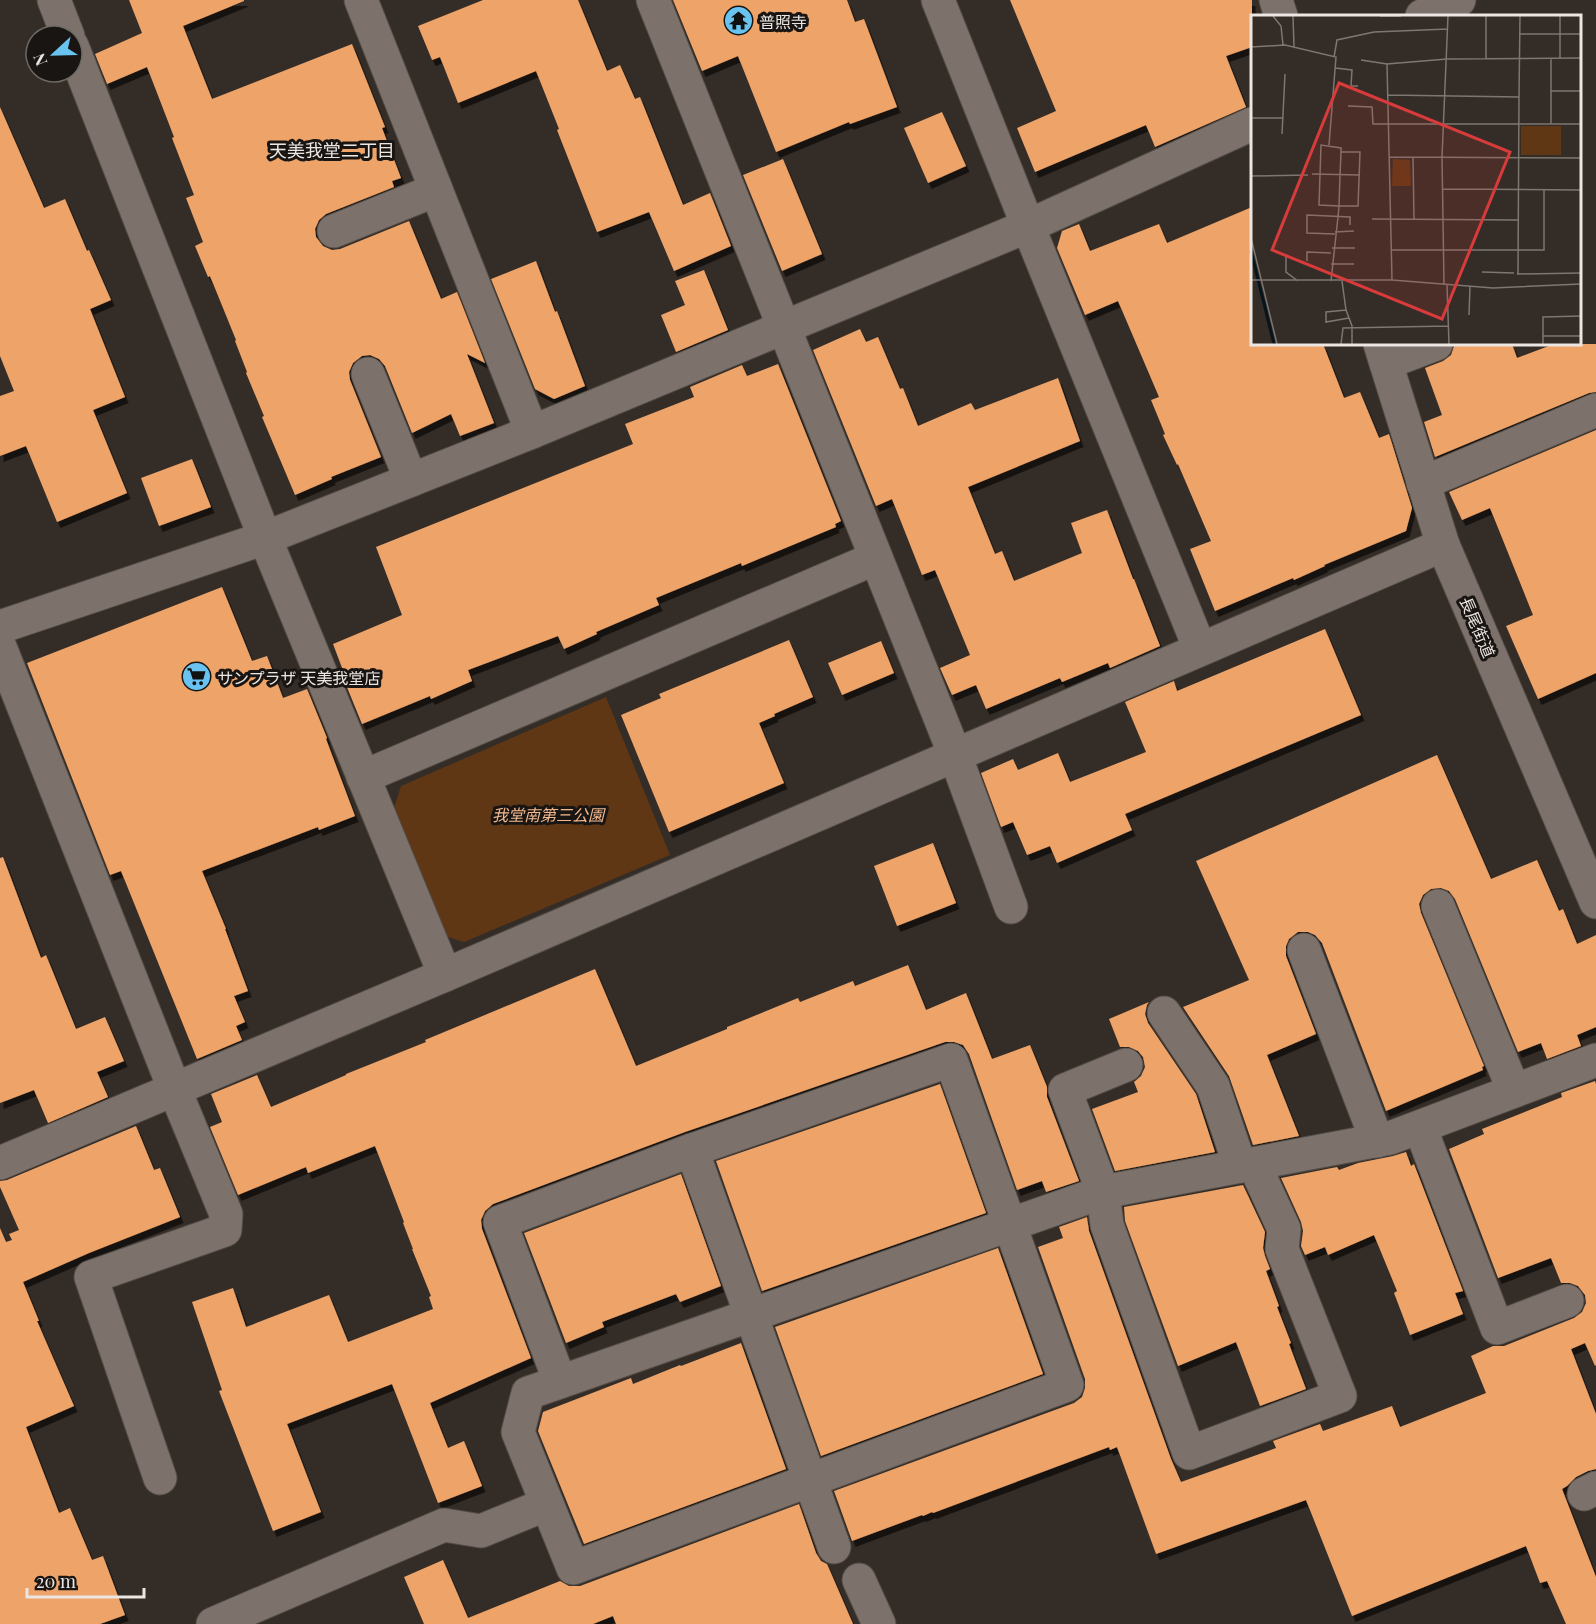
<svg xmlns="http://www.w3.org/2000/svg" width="1596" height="1624" font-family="'Playfair Display','Noto Sans JP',serif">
  <defs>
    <filter id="shadow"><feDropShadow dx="3.5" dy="6" stdDeviation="0" flood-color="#0009"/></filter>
  </defs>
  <rect width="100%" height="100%" fill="#342c26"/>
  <!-- green -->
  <path fill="#603715" d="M606 697 670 855 464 942 445 936 394 808 401 786Z"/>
  <!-- building -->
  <g fill="#eea369" filter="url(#shadow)">
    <path d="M129 0H244V1L183 26 212 99 352 44 385 127 382 128 401 178 392 181 394 187 326 214 319 220 315 229 316 237 323 246 332 250 340 249 409 221 441 299 457 292 485 363 467 354 494 423 460 436 451 414 412 433 385 366 379 359 370 355 362 356 353 363 349 372 350 380 381 457 331 477 332 479 295 495 262 417 264 416 246 373 247 372 235 341 236 340 210 276 208 277 195 246 203 242 186 198 194 195 172 138 174 137 147 67 107 84 95 54 142 33Z"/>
    <path d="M483 0H578L607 71 620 65 635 99 640 97 683 205 710 193 731 246 674 271 649 212 597 232 557 130 559 129 536 71 458 103 440 57 432 60 418 26Z"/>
    <path d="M673 0H847L855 22 864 19 897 107 850 124 849 122 776 152 738 56 702 71Z"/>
    <path d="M1010 0H1252V47L1226 56 1246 107 1155 147 1146 125 1035 172 1017 128 1056 111Z"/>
    <path d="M0 107 44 208 65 199 87 251 89 250 111 300 90 309 125 397 93 410 127 493 57 522 26 446 0 456V396L14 391 0 356Z"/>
    <path d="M942 112 966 166 928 183 904 128Z"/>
    <path d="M783 159 822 254 782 271 743 175Z"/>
    <path d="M1252 207V344H1323L1344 398 1360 392 1379 438 1389 434 1412 508 1406 531 1324 565 1325 566 1294 580 1293 578 1215 611 1190 549 1211 541 1178 464 1177 465 1163 435 1165 434 1151 400 1159 397 1118 301 1085 315 1057 248 1062 231 1079 224 1090 251 1159 224 1167 243Z"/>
    <path d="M536 261 555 312 557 311 585 386 554 399 535 389 491 279Z"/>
    <path d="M704 270 728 330 676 352 661 315 685 305 675 281Z"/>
    <path d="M860 329 866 342 878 337 900 389 903 388 918 426 971 403 975 410 1058 378 1080 441 968 487 995 554 1002 551 1014 581 1082 553 1071 523 1107 510 1133 579H1134L1160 646 1110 668 1108 663 1062 682 1060 678 986 709 976 685 952 695 940 668 970 655 935 570 922 575 892 499 876 506 813 350Z"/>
    <path d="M1461 344H1512L1517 358 1554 344H1596V392L1589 393 1435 457 1424 422 1442 415 1425 368 1443 361 1451 355 1454 346Z"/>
    <path d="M778 364 841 521 835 524 836 527 742 566 741 563 656 598 659 605 596 632 597 634 564 649 558 636 468 670 472 681 431 699 430 696 362 724 342 675 344 673 333 644 402 615 376 547 633 444 625 424 694 397 690 387 742 365 747 376Z"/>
    <path d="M1596 430V673L1538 699 1506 626 1533 615 1490 508 1462 520 1449 492Z"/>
    <path d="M192 459 211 507 159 526 141 478Z"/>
    <path d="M222 587 252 661 267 656 283 698 307 689 327 738 326 739 355 816 319 830 318 827 202 871 226 929H225L248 991 234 996 245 1022 236 1026 242 1040 197 1059 121 871 110 875 27 663Z"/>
    <path d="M1325 629 1361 715 1125 814 1132 830 1057 863 1050 846 1027 855 1013 822 1001 827 981 773 1013 759 1018 770 1058 753 1070 782 1146 752 1125 702 1174 681 1177 691Z"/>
    <path d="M789 640 813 697 774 714 775 716 759 723 784 783 669 832 621 715 661 698 659 694Z"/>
    <path d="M881 641 894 673 842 695 828 663Z"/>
    <path d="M1437 755 1491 879 1537 860 1559 911 1563 909 1577 944 1596 935V1027L1577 1035 1581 1046 1547 1059 1541 1043 1518 1052 1455 899 1449 891 1441 888 1431 889 1423 895 1419 904 1421 913 1484 1066 1482 1067 1483 1070 1386 1111 1322 943 1315 935 1308 932H1298L1289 939 1286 946V956L1316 1034 1267 1055 1299 1136 1253 1145 1229 1076 1183 1007 1249 980 1196 861Z"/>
    <path d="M933 843 956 903 897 926 874 866Z"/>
    <path d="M3 857 41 958 46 955 76 1029 105 1017 124 1061 97 1072 108 1097 48 1123 34 1090 0 1103V858Z"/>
    <path d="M908 965 926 1010 966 993 992 1059 1030 1045 1047 1087V1097L1079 1181 1046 1192 1042 1181 1017 1190 969 1054 963 1045 954 1042H945L685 1132 493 1204 485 1211 481 1220 482 1229 531 1358 430 1403 448 1448 464 1441 482 1486 438 1503 392 1384 287 1424 321 1512 273 1531 219 1391 222 1390 192 1302 233 1288 246 1327 329 1295 348 1342 433 1309 429 1297 431 1296 412 1249H413L403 1223 404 1222 375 1146 308 1173 306 1167 238 1195 210 1127 222 1122 211 1094 257 1075 271 1107 346 1075V1074L426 1042 425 1040 595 969 636 1066 727 1029V1027L798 998 800 1002 853 981 855 986Z"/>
    <path d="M1149 1002 1147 1005 1145 1014 1148 1023 1196 1094 1215 1152 1115 1171 1092 1109 1138 1092 1134 1082 1141 1076 1145 1067 1143 1057 1138 1051 1129 1047H1120L1109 1019Z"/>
    <path d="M1595 1081 1596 1084V1365L1595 1366 1585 1343 1571 1349 1596 1414V1469L1588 1471 1576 1477 1567 1486 1562 1489 1596 1577V1624H1566L1547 1581 1540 1583 1526 1546 1352 1616 1306 1500 1156 1554 1117 1447 1110 1450 1109 1447 933 1513 932 1512 923 1516 922 1515 852 1541 834 1491 1074 1403 1082 1397 1085 1388V1379L1038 1247 1063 1238 1059 1227 1087 1217 1089 1231 1171 1459 1181 1482 1276 1448 1273 1441 1320 1424 1323 1431 1392 1406 1400 1427 1486 1393 1471 1356 1493 1346H1504L1574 1318 1582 1312 1586 1303 1585 1295 1578 1286 1570 1283H1561L1551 1258 1498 1278 1449 1149 1484 1134 1482 1129 1562 1097 1561 1093Z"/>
    <path d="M940 1084 986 1213 762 1291 716 1161Z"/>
    <path d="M136 1126 154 1170 160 1168 180 1217 89 1253 23 1282 39 1321H37L74 1406 26 1427 59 1513 70 1508 92 1560 103 1556 125 1615 100 1624H0V1228L6 1242 12 1240 9 1234 19 1230 0 1187V1181L7 1180Z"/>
    <path d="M1406 1152 1411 1166 1414 1164 1463 1291 1455 1293 1463 1314 1410 1335 1394 1293 1397 1291 1374 1235 1328 1255 1325 1247 1305 1255 1301 1246 1303 1231 1301 1222 1281 1178 1337 1167 1339 1170 1358 1163 1393 1156Z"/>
    <path d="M681 1174 721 1286 680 1302 676 1294 602 1322 604 1327 566 1343 524 1233Z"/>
    <path d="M1243 1185 1265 1232 1263 1248 1265 1256 1270 1269 1266 1271 1279 1306 1277 1307 1291 1343 1289 1344 1306 1389 1260 1406 1236 1342 1178 1366 1125 1221 1124 1207Z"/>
    <path d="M998 1248 1043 1374 821 1456 775 1327Z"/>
    <path d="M741 1343 786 1469 584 1544 538 1431 543 1412 631 1378 633 1384 680 1365 681 1366Z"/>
    <path d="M799 1504 816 1553 821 1561 827 1564 853 1624H616L613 1616 593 1624H424L404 1577 443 1560 468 1618 560 1581 569 1586H580Z"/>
  </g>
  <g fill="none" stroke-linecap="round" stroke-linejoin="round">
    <defs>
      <g id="minor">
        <path d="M54 0 68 36"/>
        <path d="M361 0 532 432"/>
        <path d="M653 0 955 755 1011 907"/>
        <path d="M938 0 1028 226 1200 649"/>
        <path d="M1276 0 1281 16"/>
        <path d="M1422 16 1459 0"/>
        <path d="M72 46 265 538 445 975"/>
        <path d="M334 231 436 190"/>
        <path d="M1380 344 1443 545 1596 902"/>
        <path d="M1386 363 1436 344"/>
        <path d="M368 374 411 480"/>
        <path d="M1423 483 1596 410"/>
        <path d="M0 627 265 538 532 432 1028 226 1252 124"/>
        <path d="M0 647 174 1088 226 1214 225 1230 91 1277 160 1478"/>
        <path d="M363 777 876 558"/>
        <path d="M1438 906 1514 1091"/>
        <path d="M1304 950 1377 1141"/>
        <path d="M1164 1013 1213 1086 1240 1166"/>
        <path d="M1126 1065 1065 1090 1103 1192 1107 1225 1189 1453 1340 1396 1282 1249 1284 1229 1254 1164"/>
        <path d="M1420 1127 1497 1328 1567 1301"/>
        <path d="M692 1150 834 1547"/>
        <path d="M0 1163 445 975 1443 545"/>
        <path d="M560 1382 500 1222 692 1150 951 1060 1067 1385 573 1568 518 1432 528 1393 560 1382 1103 1192 1390 1138 1596 1060"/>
        <path d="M1584 1494 1596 1488"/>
        <path d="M859 1580 879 1624"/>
        <path d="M213 1624 444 1525 481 1531 547 1504"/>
      </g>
    </defs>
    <!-- minor casing -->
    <use href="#minor" stroke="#524b46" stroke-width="35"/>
    <!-- minor -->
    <use href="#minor" stroke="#7c726b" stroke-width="33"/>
  </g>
  <!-- icons -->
  <defs>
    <symbol id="temple-disc" viewBox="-11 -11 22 22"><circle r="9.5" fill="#69c3f1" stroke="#191512"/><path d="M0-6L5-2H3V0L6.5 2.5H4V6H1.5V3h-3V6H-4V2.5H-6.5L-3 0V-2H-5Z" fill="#111"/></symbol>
    <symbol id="supermarket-disc" viewBox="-11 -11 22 22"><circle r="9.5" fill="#69c3f1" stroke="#191512"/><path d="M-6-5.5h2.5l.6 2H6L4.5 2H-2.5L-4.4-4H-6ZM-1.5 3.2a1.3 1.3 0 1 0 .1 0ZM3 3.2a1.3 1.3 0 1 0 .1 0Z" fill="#111"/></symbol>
  </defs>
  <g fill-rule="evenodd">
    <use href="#temple-disc" x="722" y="4" width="33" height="33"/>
    <use href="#supermarket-disc" x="180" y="660" width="33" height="33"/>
  </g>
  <g text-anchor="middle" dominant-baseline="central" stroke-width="6" stroke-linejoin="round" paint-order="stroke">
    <!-- poi labels -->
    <g font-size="16" fill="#ebe6e2" stroke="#191512" text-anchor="start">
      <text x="759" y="21">普照寺</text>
      <text x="217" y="677">サンプラザ 天美我堂店</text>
    </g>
    <!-- street labels -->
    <g font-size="16" fill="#ebe6e2" stroke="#191512">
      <text transform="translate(1478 627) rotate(67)">長尾街道</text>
    </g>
    <!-- park labels -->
    <g font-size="16" font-style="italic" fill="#f2b88e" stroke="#191512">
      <text x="548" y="814">我堂南第三公園</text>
    </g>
    <!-- neighbourhood labels -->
    <g font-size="18" fill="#ebe6e2" stroke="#191512">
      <text x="332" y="150">天美我堂二丁目</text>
    </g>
  </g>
  <!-- overview -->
  <g transform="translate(1251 15)">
    <rect width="330" height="330" fill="#342c26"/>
    <path d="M270 111H310V140H270ZM142 144 159 145 160 171H141Z" fill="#603715"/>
    <path fill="none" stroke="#07141b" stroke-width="3" d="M0 236 23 329"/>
    <path fill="none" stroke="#7d7671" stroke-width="1.5" d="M22 1 30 11 32 30M42 1 43 32M129 1H150M235 1V44M309 1V43M269 19H330M0 32 34 30 85 42 78 130M83 42 86 25 123 17 197 14M110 45 136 49M84 53 101 55 100 71H107M300 76H330M137 80 268 82 267 259M268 82 269 1M97 91 121 92 122 109H330M0 103H32M300 109V43M31 119 34 59M138 142 330 143M162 142 163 205M61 159 109 160M0 161 57 160M191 174 330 175M121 204 268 205M84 217 103 216M84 219 56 218V200L99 202V210M0 223 26 329M81 233H104M140 235H293V175M35 239V257L47 266M56 246V237L80 238M80 249H103M231 257 263 258M266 259 330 258M0 265H141L242 273 330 269M141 265 136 49 196 44 330 43M80 266 87 202 88 191 89 160 90 137V133L70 130 68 190 88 191H107L109 137H90M91 266 95 295M193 269 191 142 197 1M196 270 198 329M218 300 219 271M98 303 75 307V297L95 295 101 311V329M292 321H330M90 329 92 313 198 311M292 329V302L330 301"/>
    <path fill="#d83b3b" fill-opacity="0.15" stroke="#d83b3b" stroke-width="3" d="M88 68 259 137 191 304 21 235Z"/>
    <rect width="330" height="330" fill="none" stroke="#ebe6e2" stroke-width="3"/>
  </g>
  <!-- north arrow -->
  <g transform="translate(54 54) rotate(248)"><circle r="28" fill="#191512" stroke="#6d6965" stroke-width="1.5"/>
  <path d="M0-4.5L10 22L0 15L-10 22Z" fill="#69c3f1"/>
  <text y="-9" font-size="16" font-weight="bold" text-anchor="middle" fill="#ebe6e2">N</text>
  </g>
  <!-- scale -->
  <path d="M27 1588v9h117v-9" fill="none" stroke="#ebe6e2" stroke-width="3"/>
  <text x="36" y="1588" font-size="18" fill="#ebe6e2" stroke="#191512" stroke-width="4.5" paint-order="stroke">20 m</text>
</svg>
